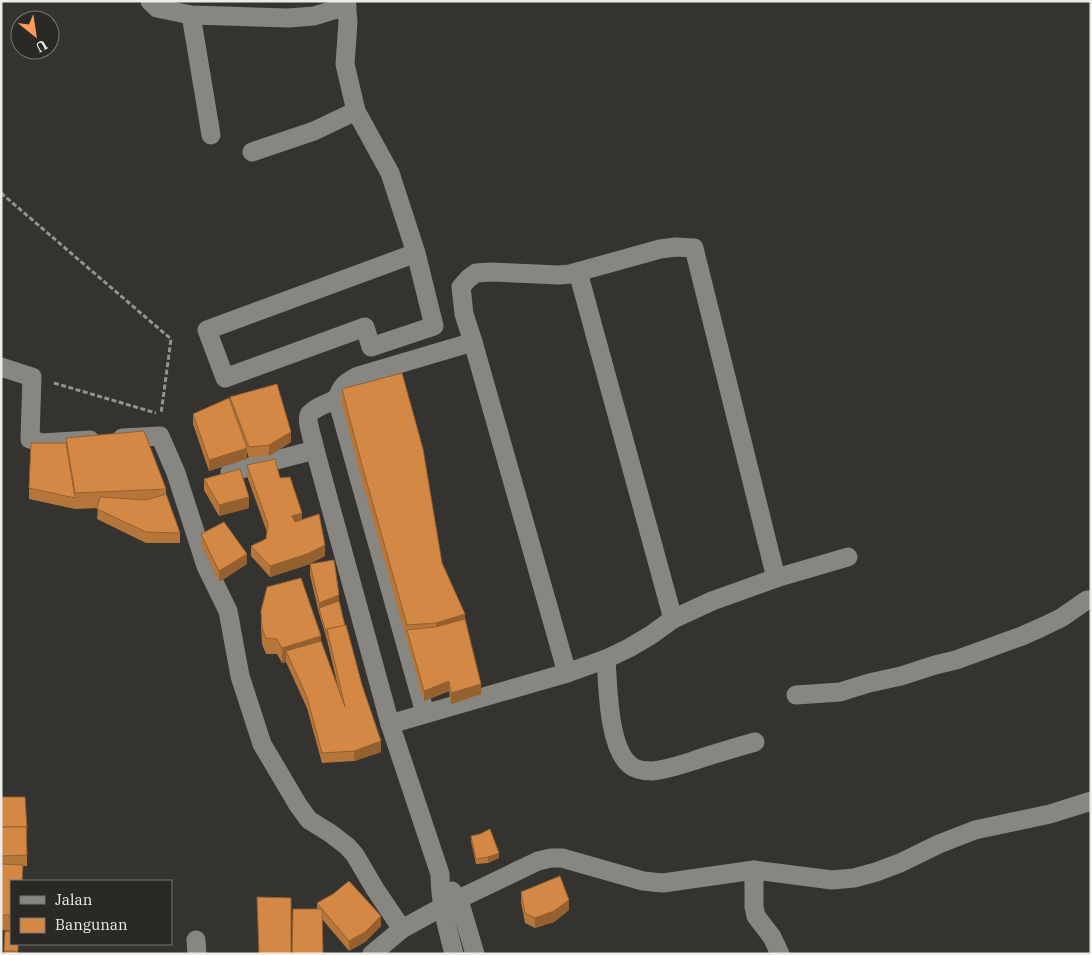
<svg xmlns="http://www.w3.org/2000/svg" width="1092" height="955" font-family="'IBM Plex Serif',serif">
  <rect width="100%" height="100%" fill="#34332f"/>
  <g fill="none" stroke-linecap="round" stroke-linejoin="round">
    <!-- path -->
    <g stroke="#949390" stroke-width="3" stroke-dasharray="5 2.5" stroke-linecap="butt">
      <path d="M1 193 171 339 161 414"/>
      <path d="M54 383 156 413"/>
    </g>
    <!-- street -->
    <g stroke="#888681" stroke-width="19">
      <path d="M150 1 157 8 191 15 288 18 314 16 347 6"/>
      <path d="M346 1 348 22 345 64 356 111 390 173 416 253 434 326 371 347 365 327 225 378 207 330 416 253"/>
      <path d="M191 15 211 135"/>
      <path d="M252 152 314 131 356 111"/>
      <path d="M578 272 673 619"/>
      <path d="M1 367 32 377 30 439 42 443 90 440"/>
      <path d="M337 399C330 402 312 409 309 415 306 421 314 443 315 450L390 724 567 673 606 659 629 648 651 635 673 619 712 601 776 578 848 557"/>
      <path d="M122 438 160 436 176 473 206 566 228 611 240 676 262 744 298 805 309 820 330 833 347 846 355 855 375 889 402 929"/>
      <path d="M230 472 315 450"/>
      <path d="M606 659C608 686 608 747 630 765 636 770 645 771 652 771 666 770 680 765 693 761 713 754 734 748 755 742"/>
      <path d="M567 673 473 342 464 314 461 287 469 278 476 273 491 272 559 275 570 274 660 249 676 247 694 248 776 578"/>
      <path d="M796 695 840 692 869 683 901 676 935 665 956 660 1022 636 1040 628 1061 618 1087 600H1091"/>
      <path d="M425 713 337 399C341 386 346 382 358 376L473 342"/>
      <path d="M390 724 440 874C440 902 447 927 454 954"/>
      <path d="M754 870V907L756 916 772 937 780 954"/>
      <path d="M452 891 459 900 475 954"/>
      <path d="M196 940 197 954"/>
      <path d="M372 954 402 929 442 907 538 861 551 858H562L643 881 663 883 754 870 832 880 854 878 876 872 900 863 939 844 975 830 1050 814 1091 801"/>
    </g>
  </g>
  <!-- wall -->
  <g fill="#b5763b">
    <path d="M342 389 442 563 465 619 481 694 451 704 449 691 424 701 362 481 342 404Z"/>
    <path d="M230 397 291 442 269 456 249 458 247 452V459L209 471 193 424V414L230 402Z"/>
    <path d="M66 438 166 489V494L180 533V543H146L97 519 98 508 75 509 29 499V488L66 443Z"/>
    <path d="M247 465 280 478 302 519 325 556 307 565 270 577 251 556V546L266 539 267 532 247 476Z"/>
    <path d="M204 479 249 508 219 516 204 490Z"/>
    <path d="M201 534 247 564 219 582 201 544Z"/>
    <path d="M310 564 339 601 345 626 381 752 354 761 322 763 307 708 286 662 282 663 277 654H266L262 644 261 626V611L321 641 338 687 327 640 319 613 310 575Z"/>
    <path d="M1 797 27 829V866H23L11 881V931L1 930Z"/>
    <path d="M471 836 499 858 488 863 476 864 471 841Z"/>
    <path d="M521 892 569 910 554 922 535 928 525 923 521 902Z"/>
    <path d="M333 894 381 926 365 942 349 951 322 919 317 909V903Z"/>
    <path d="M5 931 18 944V954H4Z"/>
  </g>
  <!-- shaded-wall -->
  <g fill="#946030">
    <path d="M291 432V442L269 456V445Z"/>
    <path d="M247 448V459L209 471V460Z"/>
    <path d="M249 497V508L219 516V505Z"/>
    <path d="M302 513V523L292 526V516Z"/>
    <path d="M325 545V556L307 565 270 577V566Z"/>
    <path d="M247 554V564L219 582V571Z"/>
    <path d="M339 595V606L319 608V603Z"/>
    <path d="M465 614V629L436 638V623Z"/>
    <path d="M321 636V652L286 651V662L282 663V648Z"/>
    <path d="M449 681V691L424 701V691Z"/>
    <path d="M481 684V694L451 704V693Z"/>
    <path d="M381 741V752L354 761V751Z"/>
    <path d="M499 853V858L488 863V857Z"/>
    <path d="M569 900V910L554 922 535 928V918Z"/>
    <path d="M381 916V926L365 942 349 951V941Z"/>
  </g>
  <!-- building -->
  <g fill="#d38945" stroke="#946030">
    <path d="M402 373 423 449 442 563 465 614 436 623 407 625 362 465 342 389Z"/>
    <path d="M277 384 291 432 269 445 249 447 230 397Z"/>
    <path d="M229 398 247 448 209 460 193 414Z"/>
    <path d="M144 431 166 489 75 493 66 438Z"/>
    <path d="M31 443H66L75 498 29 488Z"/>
    <path d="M275 459 280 478 290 477 302 513 292 516 295 522 319 514 325 545 307 554 270 566 251 546 266 539 268 524 247 465Z"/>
    <path d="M240 469 249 497 219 505 204 479Z"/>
    <path d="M166 494 180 533 146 532 97 509 100 497 146 500Z"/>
    <path d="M224 522 247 554 219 571 201 534Z"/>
    <path d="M334 560 339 595 319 603 310 564Z"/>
    <path d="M301 578 321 636 282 648 277 639 266 638 262 628 261 611 267 587Z"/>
    <path d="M339 601 345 626 327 629V635L319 608Z"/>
    <path d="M465 619 481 684 451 693 449 681 424 691 407 630 436 627Z"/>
    <path d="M346 625 362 685 381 741 354 751 322 753 307 697 286 651 321 641 345 707 327 629Z"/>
    <path d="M1 797H25L27 829 26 827H1Z"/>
    <path d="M1 827H26L27 855 1 856Z"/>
    <path d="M490 829 499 853 488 857 476 859 471 836 480 834Z"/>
    <path d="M1 864 23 865 22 881H11V915H1Z"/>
    <path d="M560 876 569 900 554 911 535 918 525 913 521 892Z"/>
    <path d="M349 881 381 916 365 932 349 941 317 903 333 894Z"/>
    <path d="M257 897 291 898V954H259Z"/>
    <path d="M293 909H322L323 954H292Z"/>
    <path d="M5 931 11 932V944H18V951H4Z"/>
  </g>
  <!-- border -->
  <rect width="1092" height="955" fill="none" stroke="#edece9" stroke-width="5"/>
  <!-- legend -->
  <rect x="10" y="880" width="162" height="65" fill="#2a2925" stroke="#787773"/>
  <rect x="20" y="896" width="25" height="8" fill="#888681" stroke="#787773"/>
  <text x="55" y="905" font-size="15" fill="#edece9">Jalan</text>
  <rect x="20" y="918" width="25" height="15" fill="#d38945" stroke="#787773"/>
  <text x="55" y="930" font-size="15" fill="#edece9">Bangunan</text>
  <!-- north arrow -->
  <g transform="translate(35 35) rotate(150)"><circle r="24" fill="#2a2925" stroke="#787773"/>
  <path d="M0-4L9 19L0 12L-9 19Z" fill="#ff9b59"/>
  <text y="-8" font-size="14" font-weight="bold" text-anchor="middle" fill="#edece9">U</text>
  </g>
</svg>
